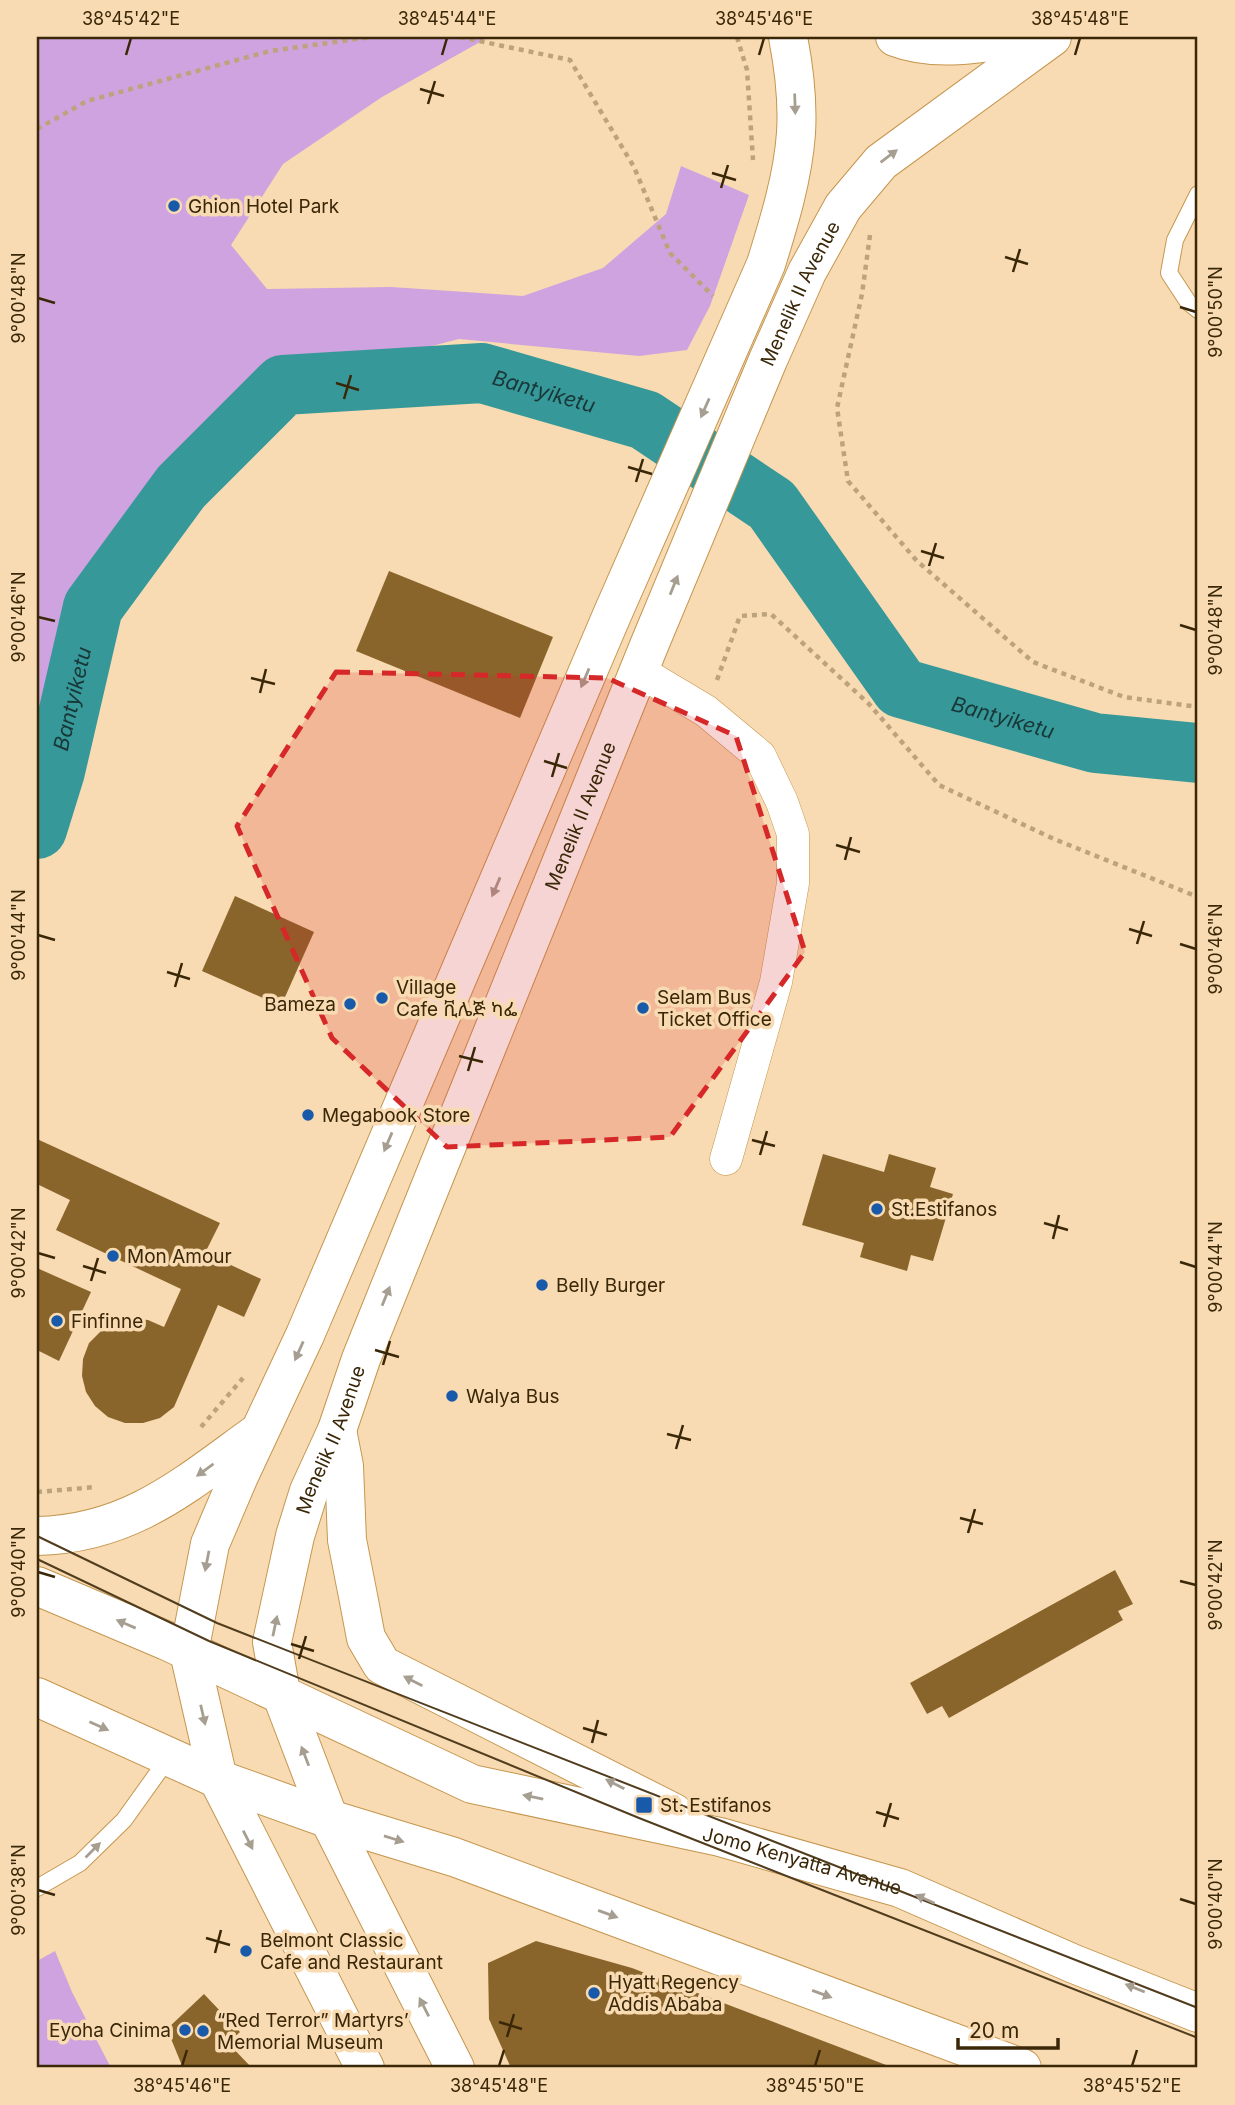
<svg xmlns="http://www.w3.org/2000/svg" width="1235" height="2105" font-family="Inter,'Noto Sans Ethiopic',sans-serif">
  <rect width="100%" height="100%" fill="#f8dbb2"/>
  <!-- green -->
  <g fill="#cea3df">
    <path d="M37 37H489L382 97 283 164 231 245 267 289 391 287 523 296 603 268 666 214 681 166 749 195 710 306 687 350 639 356 459 339 326 373 213 437 133 560 97 685 55 794 37 830Z"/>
    <path d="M55 1951 72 1992 111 2068H37V1961Z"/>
  </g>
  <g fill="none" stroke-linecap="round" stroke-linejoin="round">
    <!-- river -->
    <path stroke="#369899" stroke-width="60" id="s1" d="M37 829 55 771 93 607 181 487 283 385 482 373 645 420 772 505 901 688 1095 743 1198 753"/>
  </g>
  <!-- building -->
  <g fill="#8a652b">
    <path d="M389 571 553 637 520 718 356 651Z"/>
    <path d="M235 896 314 932 281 1006 202 971Z"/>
    <path d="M37 1139 220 1223 205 1253 261 1279 244 1317 218 1305 174 1407 160 1418 143 1423H125L108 1417 95 1406 86 1392 82 1376 83 1359 89 1343 101 1331 115 1322 131 1318 148 1320 164 1327 181 1289 56 1230 70 1200 37 1184Z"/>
    <path d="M823 1154 884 1172 889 1154 936 1168 930 1187 953 1194 933 1261 911 1255 907 1271 860 1257 864 1243 802 1225Z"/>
    <path d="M37 1268 91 1292 59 1361 37 1350Z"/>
    <path d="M1115 1570 1133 1604 1118 1611 1123 1620 949 1718 942 1706 927 1714 910 1683Z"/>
    <path d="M536 1941 632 1968 894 2068H511L489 2019 488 1963Z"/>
    <path d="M204 1994 240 2032 228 2043 252 2068H183L167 2029Z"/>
  </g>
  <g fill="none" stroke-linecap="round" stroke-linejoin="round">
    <defs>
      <g id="lane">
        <path d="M1198 194 1175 240 1169 273 1188 302 1198 310"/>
        <path d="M37 1888 80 1863 124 1820 169 1757"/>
      </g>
      <path id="street" d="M639 671 706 711 760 756 782 802 793 834V883L776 982 726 1159"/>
      <g id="primary">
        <path d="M895 37C934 52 980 44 1020 37"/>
        <path d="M337 1430 344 1466 347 1540 359 1601 366 1638 382 1665 674 1813"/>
        <path d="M37 1536C130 1534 185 1485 256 1434"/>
        <path id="s2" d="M37 1586 167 1641 472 1784 720 1837 900 1888 1074 1964 1198 2013"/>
        <path d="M37 1697 218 1779 329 1819 454 1857 1022 2068"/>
        <path d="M365 2068 218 1779 189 1652 210 1544 239 1476 305 1335 612 615 766 264C779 222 793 177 796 133 798 101 794 68 788 37"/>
        <path id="s3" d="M455 2068 329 1819 281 1693 272 1642 295 1536 309 1491 337 1430 361 1359 429 1190 648 648 768 360 807 272 843 207 881 162 1052 37"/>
      </g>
    </defs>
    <!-- lane casing -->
    <use href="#lane" stroke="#c5964f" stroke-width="18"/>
    <!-- street casing -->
    <use href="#street" stroke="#c5964f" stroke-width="33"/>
    <!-- primary casing -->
    <use href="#primary" stroke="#c5964f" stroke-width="40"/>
    <!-- path -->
    <g stroke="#bda37d" stroke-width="4.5" stroke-dasharray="5 5" stroke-linecap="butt">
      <path d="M460 37 570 60 634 167 670 253 713 296"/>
      <path d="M737 37 747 70 753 160"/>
      <path d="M37 129 87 101 270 51 371 37"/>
      <path d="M870 235 862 294 837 408 848 481 917 561 1033 662 1124 697 1198 707"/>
      <path d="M717 680 740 616 771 614 869 704 939 785 1054 839 1198 897"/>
      <path d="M201 1427 243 1378"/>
      <path d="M37 1492 96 1487"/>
    </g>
    <!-- lane -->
    <use href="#lane" stroke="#fff" stroke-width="16"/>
    <!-- street -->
    <use href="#street" stroke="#fff" stroke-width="32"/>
    <!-- primary -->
    <use href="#primary" stroke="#fff" stroke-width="38"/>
    <!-- tram -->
    <g stroke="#513d1d" stroke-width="2">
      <path d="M37 1536 217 1623 1198 2008"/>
      <path d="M37 1559 209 1641 639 1818 1198 2038"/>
    </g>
  </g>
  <!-- one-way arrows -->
  <defs><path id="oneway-solid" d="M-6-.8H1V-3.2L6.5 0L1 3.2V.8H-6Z" transform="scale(1.75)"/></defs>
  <g fill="#a69e90">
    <use href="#oneway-solid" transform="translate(795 104) rotate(88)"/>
    <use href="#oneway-solid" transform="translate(889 156) rotate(-37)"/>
    <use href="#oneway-solid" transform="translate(705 408) rotate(114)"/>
    <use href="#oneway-solid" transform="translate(674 585) rotate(-68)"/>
    <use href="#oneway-solid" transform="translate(585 678) rotate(113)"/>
    <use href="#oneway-solid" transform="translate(496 887) rotate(113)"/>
    <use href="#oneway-solid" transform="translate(388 1142) rotate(113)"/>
    <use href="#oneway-solid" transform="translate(386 1296) rotate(-68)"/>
    <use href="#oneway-solid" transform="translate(299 1351) rotate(114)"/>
    <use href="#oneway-solid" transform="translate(205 1470) rotate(144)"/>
    <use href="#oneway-solid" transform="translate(207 1561) rotate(101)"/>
    <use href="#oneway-solid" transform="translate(126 1624) rotate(-157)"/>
    <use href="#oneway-solid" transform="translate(275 1626) rotate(-78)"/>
    <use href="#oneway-solid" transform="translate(413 1681) rotate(-153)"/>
    <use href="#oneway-solid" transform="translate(203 1715) rotate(77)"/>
    <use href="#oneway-solid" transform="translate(99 1726) rotate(24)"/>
    <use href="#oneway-solid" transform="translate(305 1756) rotate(-111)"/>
    <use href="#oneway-solid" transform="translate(615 1784) rotate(-153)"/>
    <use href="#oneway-solid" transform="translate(533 1797) rotate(-168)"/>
    <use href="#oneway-solid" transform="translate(394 1839) rotate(17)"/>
    <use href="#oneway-solid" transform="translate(248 1840) rotate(63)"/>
    <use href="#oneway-solid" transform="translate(93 1850) rotate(-45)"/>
    <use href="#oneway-solid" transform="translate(925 1899) rotate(-156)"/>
    <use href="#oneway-solid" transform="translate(608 1914) rotate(20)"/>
    <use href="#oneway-solid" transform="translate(1135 1988) rotate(-158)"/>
    <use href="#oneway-solid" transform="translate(822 1994) rotate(20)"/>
    <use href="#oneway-solid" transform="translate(424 2007) rotate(-117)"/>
  </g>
  <!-- marked area -->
  <path fill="#d62828" fill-opacity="0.2" stroke="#d62828" stroke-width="5" stroke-dasharray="14 9" stroke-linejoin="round" d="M336 672 607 678 736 736 805 952 670 1137 447 1147 332 1038 237 826Z"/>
  <!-- ticks -->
  <path fill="none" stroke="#3a2708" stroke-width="2.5" d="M126 55 131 38M442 55 447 38M759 55 764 38M1075 55 1080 38M420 89 444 96M428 104 435 81M712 173 736 180M721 188 728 165M1005 257 1028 264M1013 272 1020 249M38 298 55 303M1180 307 1196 312M336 383 359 390M344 399 351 375M628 467 652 474M636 482 643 459M921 551 944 558M929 566 936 543M38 617 55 621M1180 625 1196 630M251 678 275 684M260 693 266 669M544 761 567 768M552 777 559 753M836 845 860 852M845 860 851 837M1129 929 1152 936M38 935 55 940M1137 944 1144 921M1180 944 1196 949M167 972 190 979M175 987 182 963M459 1056 483 1062M468 1071 475 1047M752 1140 775 1146M760 1155 767 1131M1044 1223 1068 1230M1053 1239 1059 1215M38 1253 55 1258M1180 1262 1196 1267M83 1266 106 1273M91 1281 98 1258M375 1350 399 1357M383 1365 390 1341M667 1434 691 1440M676 1449 683 1425M960 1518 983 1524M968 1533 975 1509M38 1572 55 1577M1180 1581 1196 1585M291 1644 314 1651M299 1659 306 1636M583 1728 607 1735M592 1743 598 1720M876 1812 899 1819M884 1827 891 1803M38 1890 55 1895M1180 1899 1196 1904M206 1938 230 1945M215 1953 221 1930M499 2022 522 2029M507 2037 514 2014M182 2066 187 2050M499 2066 504 2050M815 2066 820 2050M1132 2066 1137 2050"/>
  <!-- markers -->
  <g fill="#1859aa" stroke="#f8dbb2" stroke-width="2.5">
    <circle cx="174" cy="206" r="7"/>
    <circle cx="382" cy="998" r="7"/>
    <circle cx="350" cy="1004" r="7"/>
    <circle cx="643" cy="1008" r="7"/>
    <circle cx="308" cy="1115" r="7"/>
    <circle cx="877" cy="1209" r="7"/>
    <circle cx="113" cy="1256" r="7"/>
    <circle cx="542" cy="1285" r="7"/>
    <circle cx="57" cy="1321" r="7"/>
    <circle cx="452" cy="1396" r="7"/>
    <rect x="635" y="1796" width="18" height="18" rx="3.5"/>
    <circle cx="246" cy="1951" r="7"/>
    <circle cx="594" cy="1993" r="7"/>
    <circle cx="185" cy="2030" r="7"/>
    <circle cx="203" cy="2031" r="7"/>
  </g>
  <g text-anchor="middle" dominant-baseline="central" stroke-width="7" stroke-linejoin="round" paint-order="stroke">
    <!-- poi labels -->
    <g font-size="19" fill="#3a2708" stroke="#f8dbb2" text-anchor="start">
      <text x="188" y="206">Ghion Hotel Park</text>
      <text x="396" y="987">Village<tspan x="396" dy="22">Cafe ቪሌጅ ካፌ</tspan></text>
      <text x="657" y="997">Selam Bus<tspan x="657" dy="22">Ticket Office</tspan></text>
      <text x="336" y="1004" text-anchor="end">Bameza</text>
      <text x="322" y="1115">Megabook Store</text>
      <text x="891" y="1209">St.Estifanos</text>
      <text x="127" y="1256">Mon Amour</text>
      <text x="556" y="1285">Belly Burger</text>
      <text x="71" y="1321">Finfinne</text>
      <text x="466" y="1396">Walya Bus</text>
      <text x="660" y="1805">St. Estifanos</text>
      <text x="260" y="1940">Belmont Classic<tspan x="260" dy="22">Cafe and Restaurant</tspan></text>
      <text x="608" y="1982">Hyatt Regency<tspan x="608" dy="22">Addis Ababa</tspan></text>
      <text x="217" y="2020">“Red Terror” Martyrs’<tspan x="217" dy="22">Memorial Museum</tspan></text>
      <text x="171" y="2030" text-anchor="end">Eyoha Cinima</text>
    </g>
    <!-- street labels -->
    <g font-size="19" fill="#3a2708" stroke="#f8dbb2">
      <text stroke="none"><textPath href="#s3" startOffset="1916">Menelik II Avenue</textPath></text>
      <text stroke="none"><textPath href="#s3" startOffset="1349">Menelik II Avenue</textPath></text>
      <text stroke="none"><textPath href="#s3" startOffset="677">Menelik II Avenue</textPath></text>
      <text stroke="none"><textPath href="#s2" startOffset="817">Jomo Kenyatta Avenue</textPath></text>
    </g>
    <!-- water labels -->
    <g font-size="21" font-style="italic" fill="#193737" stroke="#f8dbb2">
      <text stroke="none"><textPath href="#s1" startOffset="786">Bantyiketu</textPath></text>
      <text stroke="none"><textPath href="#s1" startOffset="135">Bantyiketu</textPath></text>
      <text stroke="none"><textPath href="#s1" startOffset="1374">Bantyiketu</textPath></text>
    </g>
  </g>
  <!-- border -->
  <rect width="1235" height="2105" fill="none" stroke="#f8dbb2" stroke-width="77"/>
  <!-- scale -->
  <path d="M958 2038v10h100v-10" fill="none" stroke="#3a2708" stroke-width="3.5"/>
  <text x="969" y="2038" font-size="21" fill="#3a2708" stroke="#f8dbb2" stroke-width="5" paint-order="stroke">20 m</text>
  <rect x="38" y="38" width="1158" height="2028" fill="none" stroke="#3a2708" stroke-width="2.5"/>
  <g font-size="18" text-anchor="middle" fill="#3a2708">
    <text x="131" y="25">38°45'42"E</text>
    <text x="447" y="25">38°45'44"E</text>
    <text x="764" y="25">38°45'46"E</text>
    <text x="1080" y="25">38°45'48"E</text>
    <text transform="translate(19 298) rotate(-90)" y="6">9°00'48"N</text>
    <text transform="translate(1216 312) rotate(-90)" y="6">9°00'50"N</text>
    <text transform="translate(19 617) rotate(-90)" y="6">9°00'46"N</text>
    <text transform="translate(1216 630) rotate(-90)" y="6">9°00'48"N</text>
    <text transform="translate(19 935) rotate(-90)" y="6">9°00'44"N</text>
    <text transform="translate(1216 949) rotate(-90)" y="6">9°00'46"N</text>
    <text transform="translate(19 1253) rotate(-90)" y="6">9°00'42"N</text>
    <text transform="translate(1216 1267) rotate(-90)" y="6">9°00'44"N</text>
    <text transform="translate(19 1572) rotate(-90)" y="6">9°00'40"N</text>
    <text transform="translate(1216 1585) rotate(-90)" y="6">9°00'42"N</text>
    <text transform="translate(19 1890) rotate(-90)" y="6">9°00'38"N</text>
    <text transform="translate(1216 1904) rotate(-90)" y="6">9°00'40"N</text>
    <text x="182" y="2092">38°45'46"E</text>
    <text x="499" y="2092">38°45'48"E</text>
    <text x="815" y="2092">38°45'50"E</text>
    <text x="1132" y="2092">38°45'52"E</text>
  </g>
</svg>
